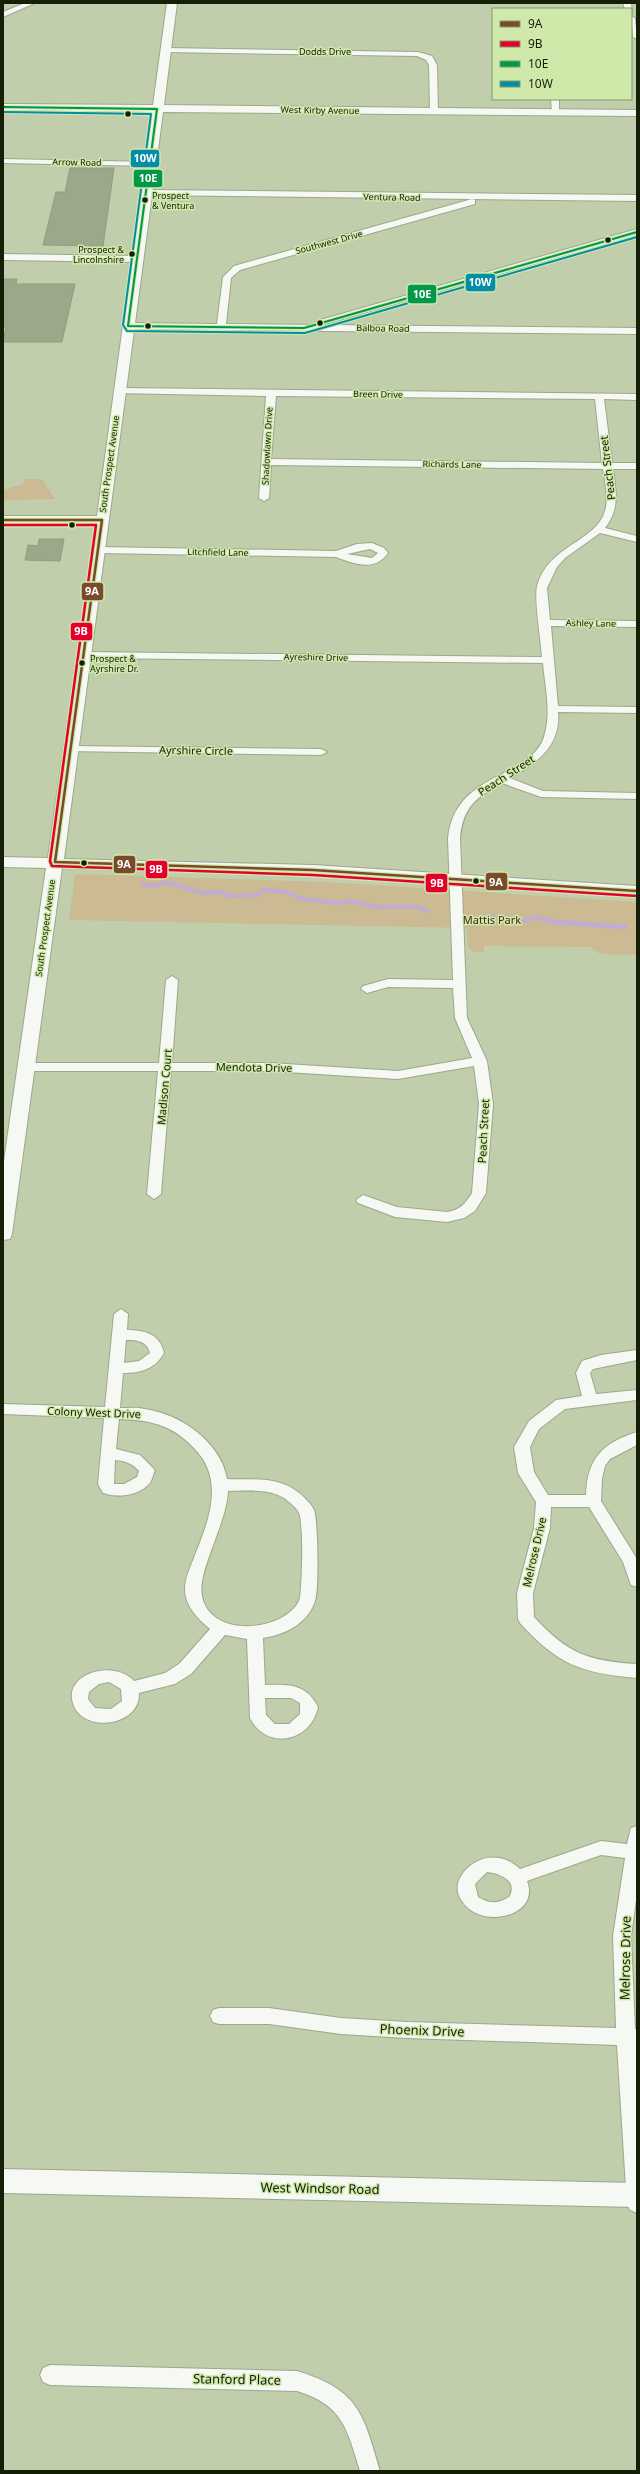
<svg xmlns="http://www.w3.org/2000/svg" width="640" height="2474" font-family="'Noto Sans',sans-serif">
  <rect width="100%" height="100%" fill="#c0ceac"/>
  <!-- green -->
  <g fill="#ccba93">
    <path d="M24 479H42L55 499 3 500V490L23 484Z"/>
    <path d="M77 874 325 882 637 902V955L600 954 591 947 484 946V952H475L468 948 467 928 69 920 75 875Z"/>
  </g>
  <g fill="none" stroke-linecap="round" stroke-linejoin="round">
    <!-- stream-far1 -->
    <g stroke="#c1acd5" stroke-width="4">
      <path d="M142 884 152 886 167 882 202 893 219 892 230 896 259 895 262 890 286 892 301 899 339 903 349 901 377 907H417L428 911"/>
      <path d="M484 916 527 920 537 917 556 923"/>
      <path d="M559 923H573"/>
    </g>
    <!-- stream -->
    <path stroke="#c1acd5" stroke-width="5" d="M553 922 625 927"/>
  </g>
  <!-- building -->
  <g fill="#9ca88a" stroke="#919c82">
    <path d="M70 168H114L103 246 43 245 56 192H65Z"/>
    <path d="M3 279H17L16 284H75L62 342H3L6 327H3Z"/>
    <path d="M39 539H64L60 561 25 560 28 545 38 546Z"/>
  </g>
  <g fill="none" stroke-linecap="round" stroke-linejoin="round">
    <defs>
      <g id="street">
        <path d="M25 3H35L3 17V12Z"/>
        <path d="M623 3H631L632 11 625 9Z"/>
        <path d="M631 16 635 18 637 39 633 37Z"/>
        <path d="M166 48 418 52 432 56 437 65 438 111 434 113 430 111 429 65 426 60 417 56 163 52V48Z"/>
        <path d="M551 99H559V115L552 113Z"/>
        <path d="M3 159 150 162 154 164 150 166 3 163Z"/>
        <path d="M146 190 637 195V201L143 195V191Z"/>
        <path d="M472 199 475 200V204L240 270 231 278 226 324 318 325 317 321 637 229V235L322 325 637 328V334L128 329 123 326 128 323 217 324 223 277 234 266Z"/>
        <path d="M3 254 137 256 141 259 137 262 3 260Z"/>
        <path d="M119 388 637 394V400L604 399 612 463H637V469H613C616 491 620 509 605 528L637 536V542L600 533 565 558 557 567 547 588 550 620 637 621V627L551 626 558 706 637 707V713L558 712C561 746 537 763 510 778L543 791 637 793V799L541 797 502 783C476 797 463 807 460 838L467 1018 487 1061 493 1104 486 1193 475 1211 464 1218 447 1222 395 1217 358 1203 356 1200 363 1195 397 1207 447 1212C460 1210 465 1204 472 1193L479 1104 474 1066 398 1079 270 1071H171L161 1194 154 1199 147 1194 158 1071H26L19 1067 26 1063H159L166 980 172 976 178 980 172 1063H270L398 1071 472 1058 455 1018 453 988 388 987 367 993 361 989 363 986 388 979 453 980 448 838C455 769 535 780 545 733 551 711 545 686 543 663L84 658 79 655 84 652 542 657C541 641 534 600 537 586 548 545 596 542 605 511 609 498 605 482 603 469L271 465 269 498 264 501 259 498 266 396 116 393V389ZM276 396 595 399 602 463 271 459Z"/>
        <path d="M372 543 384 548 388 553C375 572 354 564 336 557L99 553 94 550 99 547 336 551 357 544ZM370 549 378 553 372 558 347 554Z"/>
        <path d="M71 746 321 749 327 752 321 755 67 751 65 749Z"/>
        <path d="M121 1309 128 1314 127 1330C145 1330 160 1334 164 1353 155 1369 141 1373 123 1373L120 1408C128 1408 137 1407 145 1409 180 1414 221 1442 227 1479 250 1480 275 1476 295 1490 301 1494 311 1503 314 1510 318 1521 319 1590 315 1601 308 1623 285 1635 263 1638L265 1685C289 1684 307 1684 318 1707 311 1742 267 1751 250 1718L247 1639 225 1635 191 1674 175 1684 139 1693C141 1728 77 1735 72 1699 68 1672 115 1660 134 1681L165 1673 179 1664 210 1629C198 1619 185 1606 185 1589 185 1577 191 1566 195 1555 210 1518 225 1478 193 1447 171 1424 149 1420 119 1419L116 1449 140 1455 155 1470C153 1474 152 1482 148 1485 137 1496 117 1498 103 1493L98 1484 104 1418 3 1414V1404L105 1407 114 1314ZM126 1340C137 1340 147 1341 150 1353L139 1361 124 1363ZM115 1460C125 1461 132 1463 139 1471L137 1477 124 1484H114ZM228 1491C246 1491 269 1488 284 1498 288 1501 297 1508 299 1513 304 1526 302 1583 300 1598 299 1602 295 1608 292 1610 269 1633 209 1634 202 1596 197 1571 227 1523 228 1491ZM109 1682 121 1689 122 1701 111 1709 95 1708 88 1699 89 1692 99 1684ZM265 1698H291L300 1703V1714L289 1724H275L266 1715Z"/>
        <path d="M637 1350V1360L593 1369 590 1373 596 1394 637 1390V1400L565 1409 539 1429 530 1447 534 1472 548 1495H586C587 1459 602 1443 637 1432V1445L610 1459 605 1466 602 1479 601 1501 637 1559V1587L631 1585 623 1562 589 1507H551L550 1528 533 1593 534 1617C568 1654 588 1661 637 1664V1678C581 1673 558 1665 520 1623L518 1619 517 1593 534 1528 536 1502 518 1473 514 1447 529 1421 556 1400 582 1396 576 1373 582 1361 601 1355Z"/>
        <path d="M637 1826V1893L631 1936 635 2029H637V2213L630 2210 627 2204 617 2045 407 2038 341 2034 269 2024H219L213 2022 210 2016 213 2010 219 2008H269L341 2018 407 2022 616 2028 613 1936 625 1858 601 1855 527 1881C541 1916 481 1931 462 1901 457 1894 456 1886 460 1878 472 1856 501 1850 520 1869L601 1841 627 1844 631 1828ZM487 1872C499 1873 519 1881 509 1897 497 1904 490 1904 478 1897L475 1884Z"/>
        <path d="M50 2365 297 2371C359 2390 363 2413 380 2471H360C347 2429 343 2405 297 2391L50 2385 43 2382 40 2375 43 2368Z"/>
      </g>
      <g id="secondary">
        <path d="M167 3H177L164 105 637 110V116L163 112 64 859 313 865 637 886V896L313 875 62 868 12 1234 10 1239 3 1240V1168L46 868 3 867V857L48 858 96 524H3V516H97L152 112 3 110V104L153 105Z"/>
        <path d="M3 2169 637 2183V2207L3 2193Z"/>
      </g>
    </defs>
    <!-- street casing -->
    <use href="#street" stroke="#9ca78c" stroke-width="2"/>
    <!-- secondary casing -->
    <use href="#secondary" stroke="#9ca78c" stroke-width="2"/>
    <!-- street -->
    <use href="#street" fill="#f6f8f3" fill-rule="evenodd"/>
    <!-- secondary -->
    <use href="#secondary" fill="#f6f8f3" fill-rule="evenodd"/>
    <defs>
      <path id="bus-1" d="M3 520H102L55 862 313 870 637 891"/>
      <path id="bus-2" d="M3 525H96L50 861 52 866 313 875 637 896"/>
      <path id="bus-3" d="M3 107 157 109 128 326 304 328 637 232"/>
      <path id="bus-4" d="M3 112 151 114 123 325 127 331 305 333 637 237"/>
    </defs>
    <!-- bus-1 casing -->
    <use href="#bus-1" stroke="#cfe9ab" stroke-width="5"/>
    <!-- bus-2 casing -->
    <use href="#bus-2" stroke="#cfe9ab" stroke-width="5"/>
    <!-- bus-3 casing -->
    <use href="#bus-3" stroke="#cfe9ab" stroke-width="4"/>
    <!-- bus-4 casing -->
    <use href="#bus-4" stroke="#cfe9ab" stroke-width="4"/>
    <!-- bus-1 -->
    <use href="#bus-1" stroke="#7a4b2a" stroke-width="2.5"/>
    <!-- bus-2 -->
    <use href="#bus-2" stroke="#e4002b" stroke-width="2.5"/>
    <!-- bus-3 -->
    <use href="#bus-3" stroke="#02984a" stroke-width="2"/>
    <!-- bus-4 -->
    <use href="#bus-4" stroke="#048da6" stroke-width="2"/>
  </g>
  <!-- markers -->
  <g fill="#151e06" stroke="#cfe9ab" stroke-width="1.5">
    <circle cx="128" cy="114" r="3.5"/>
    <circle cx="145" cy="200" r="3.5"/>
    <circle cx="608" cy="240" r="3.5"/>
    <circle cx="132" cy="254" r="3.5"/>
    <circle cx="320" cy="323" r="3.5"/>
    <circle cx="148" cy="326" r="3.5"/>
    <circle cx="72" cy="525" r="3.5"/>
    <circle cx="82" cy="663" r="3.5"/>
    <circle cx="84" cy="863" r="3.5"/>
    <circle cx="476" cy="881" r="3.5"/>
  </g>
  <g text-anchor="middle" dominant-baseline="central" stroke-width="3" stroke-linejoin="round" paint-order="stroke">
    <!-- far-street labels -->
    <g font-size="9" fill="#151e06" stroke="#cfe9ab">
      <text x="325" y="51">Dodds Drive</text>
      <text transform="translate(320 110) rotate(1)">West Kirby Avenue</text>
      <text transform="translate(77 162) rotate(1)">Arrow Road</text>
      <text transform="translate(392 197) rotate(1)">Ventura Road</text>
      <text transform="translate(329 242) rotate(-15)">Southwest Drive</text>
      <text transform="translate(383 328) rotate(1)">Balboa Road</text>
      <text transform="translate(378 394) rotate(1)">Breen Drive</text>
      <text transform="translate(267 446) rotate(-87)">Shadowlawn Drive</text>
      <text transform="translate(109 464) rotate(-82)">South Prospect Avenue</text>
      <text transform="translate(452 464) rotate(1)">Richards Lane</text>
      <text transform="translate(218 552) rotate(1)">Litchfield Lane</text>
      <text transform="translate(591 623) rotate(1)">Ashley Lane</text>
      <text transform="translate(316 657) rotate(1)">Ayreshire Drive</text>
      <text transform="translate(45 928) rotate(-82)">South Prospect Avenue</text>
    </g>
    <!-- far-bus labels -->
    <g font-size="9" fill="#151e06" stroke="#cfe9ab" text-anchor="start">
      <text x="152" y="195">Prospect<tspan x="152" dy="10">&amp; Ventura</tspan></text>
      <text x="124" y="249" text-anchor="end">Prospect &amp;<tspan x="124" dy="10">Lincolnshire</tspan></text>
      <text x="90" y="658">Prospect &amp;<tspan x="90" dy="10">Ayrshire Dr.</tspan></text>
    </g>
    <!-- street labels -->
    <g font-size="11" fill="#151e06" stroke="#cfe9ab">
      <text transform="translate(607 468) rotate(-97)">Peach Street</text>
      <text transform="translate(196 750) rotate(1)">Ayrshire Circle</text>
      <text transform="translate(506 775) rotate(-33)">Peach Street</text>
      <text transform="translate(254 1067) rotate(1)">Mendota Drive</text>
      <text transform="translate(164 1087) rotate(-85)">Madison Court</text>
      <text transform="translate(483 1131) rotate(-87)">Peach Street</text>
      <text transform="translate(94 1412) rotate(2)">Colony West Drive</text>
      <text transform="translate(534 1552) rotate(-77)">Melrose Drive</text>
    </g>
    <!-- park labels -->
    <g font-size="11" fill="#41280b" stroke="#cfe9ab">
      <text x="492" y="919">Mattis Park</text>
    </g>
    <!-- near-street labels -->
    <g font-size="13" fill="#151e06" stroke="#cfe9ab">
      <text transform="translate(625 1958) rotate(-89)">Melrose Drive</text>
      <text transform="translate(422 2030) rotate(2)">Phoenix Drive</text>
      <text transform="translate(320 2188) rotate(1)">West Windsor Road</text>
      <text transform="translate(237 2379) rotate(1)">Stanford Place</text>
    </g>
  </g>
  <g stroke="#cfe9ab" stroke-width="1.5">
    <rect x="130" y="149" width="30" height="19" rx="4" fill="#048da6"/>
    <rect x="133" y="169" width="30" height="19" rx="4" fill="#02984a"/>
    <rect x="465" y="273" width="31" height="19" rx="4" fill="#048da6"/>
    <rect x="407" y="284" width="30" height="20" rx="4" fill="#02984a"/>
    <rect x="81" y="582" width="23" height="19" rx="4" fill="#7a4b2a"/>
    <rect x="70" y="622" width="23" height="19" rx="4" fill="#e4002b"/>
    <rect x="113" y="855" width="23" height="19" rx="4" fill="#7a4b2a"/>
    <rect x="145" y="860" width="23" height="19" rx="4" fill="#e4002b"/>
    <rect x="485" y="872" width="23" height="19" rx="4" fill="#7a4b2a"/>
    <rect x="425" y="873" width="23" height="20" rx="4" fill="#e4002b"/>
  </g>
  <g font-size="11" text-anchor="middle" font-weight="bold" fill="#fff">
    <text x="145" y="162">10W</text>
    <text x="148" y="182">10E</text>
    <text x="480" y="286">10W</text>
    <text x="422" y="298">10E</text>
    <text x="92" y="595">9A</text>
    <text x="81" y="635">9B</text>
    <text x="124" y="868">9A</text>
    <text x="156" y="873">9B</text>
    <text x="496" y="886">9A</text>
    <text x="437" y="887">9B</text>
  </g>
  <!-- border -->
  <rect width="640" height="2474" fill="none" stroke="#151e06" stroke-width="8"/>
  <!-- legend -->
  <rect x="492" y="8" width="140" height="92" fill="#cfe9ab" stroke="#859869"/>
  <rect x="500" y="21" width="20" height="6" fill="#7a4b2a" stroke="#859869"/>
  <text x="528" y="28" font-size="12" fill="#151e06">9A</text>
  <rect x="500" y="41" width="20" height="6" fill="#e4002b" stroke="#859869"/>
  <text x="528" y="48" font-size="12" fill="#151e06">9B</text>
  <rect x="500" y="61" width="20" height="6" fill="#02984a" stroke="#859869"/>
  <text x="528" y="68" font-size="12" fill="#151e06">10E</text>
  <rect x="500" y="81" width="20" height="6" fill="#048da6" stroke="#859869"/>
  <text x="528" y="88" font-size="12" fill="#151e06">10W</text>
</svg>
